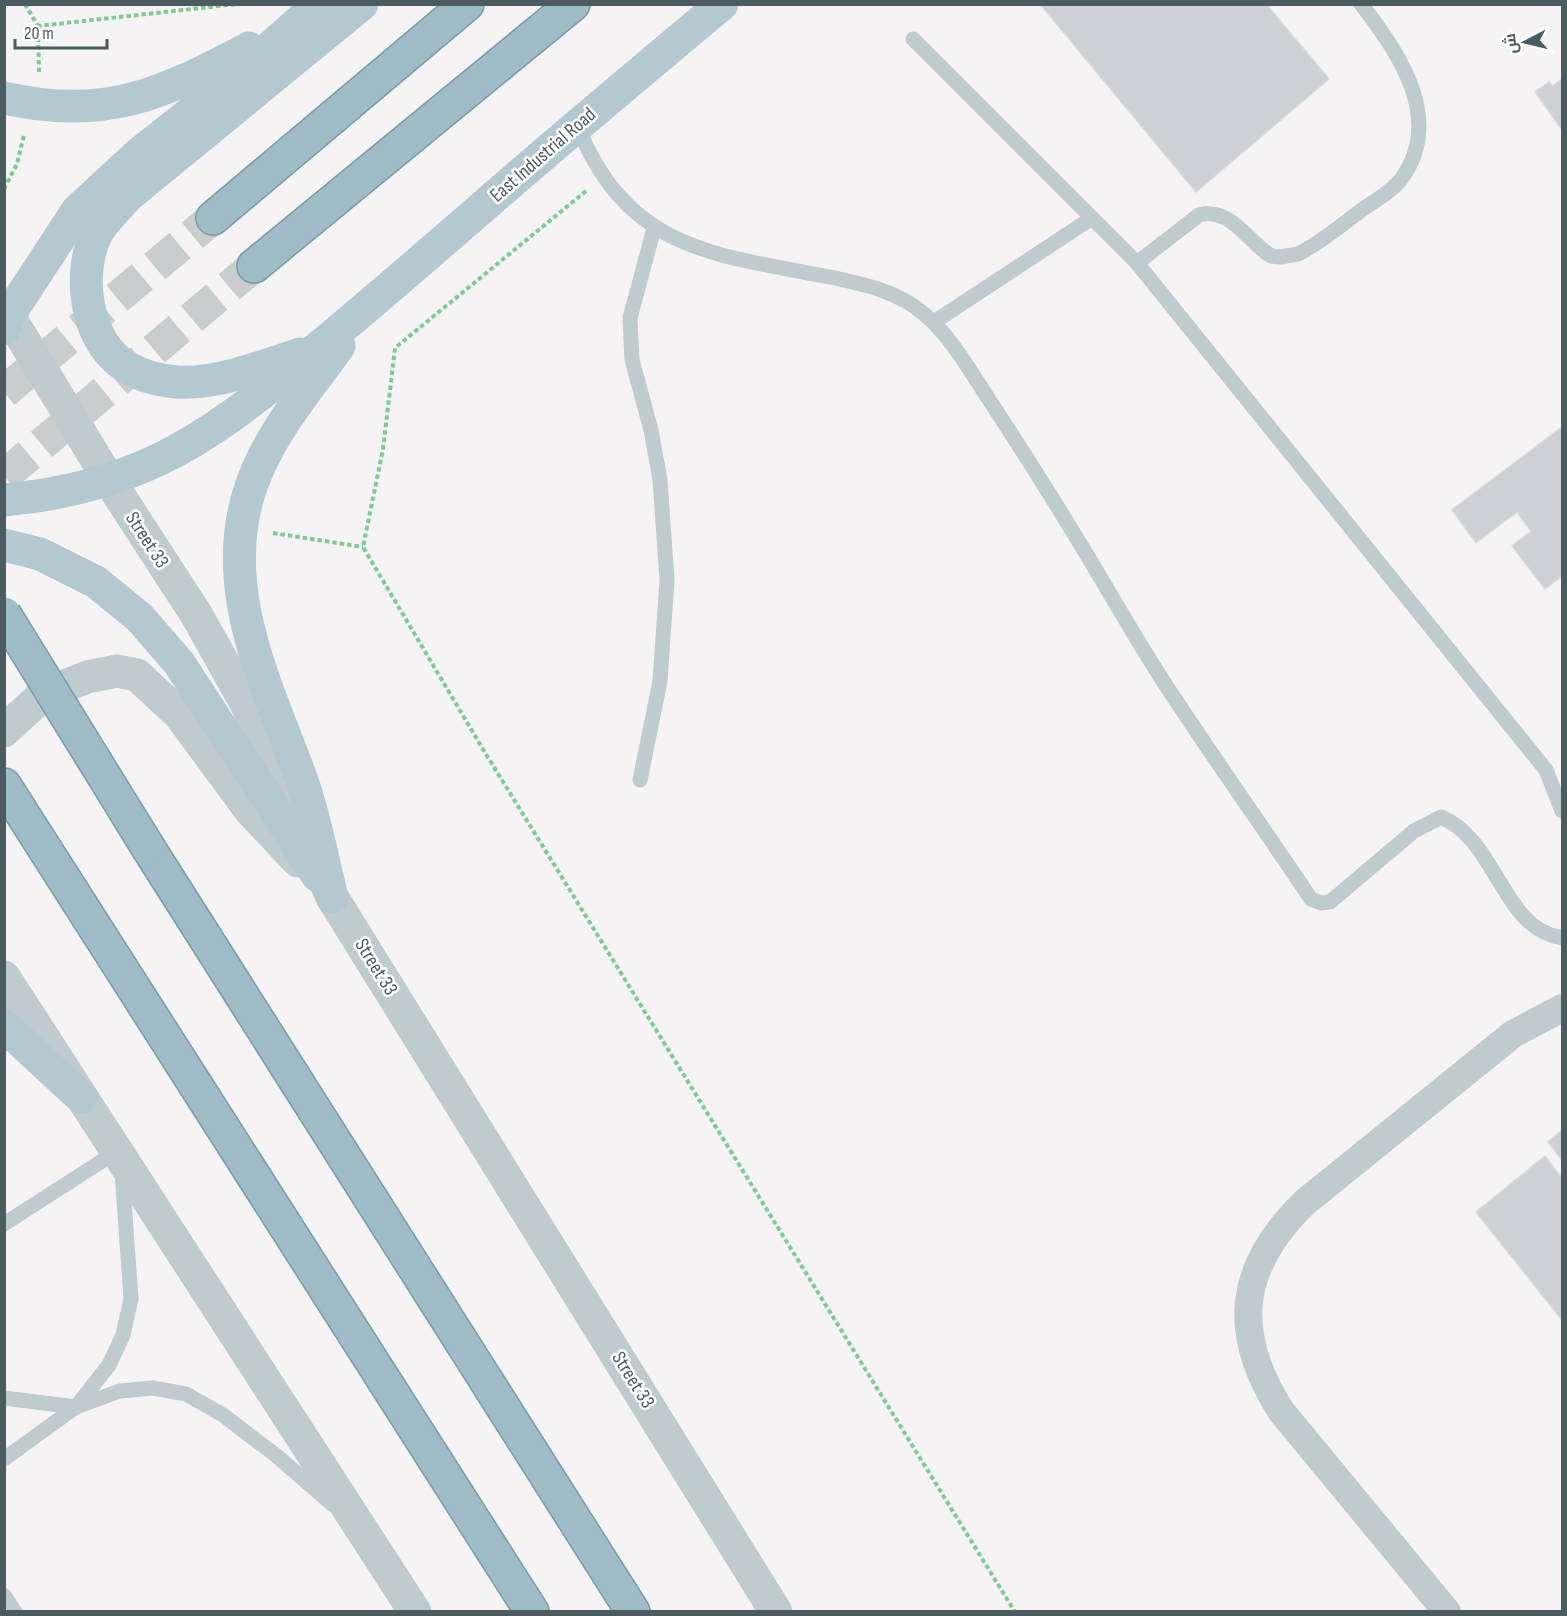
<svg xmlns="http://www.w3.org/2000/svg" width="1567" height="1616" font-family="'Sofia Sans Condensed',Cairo,sans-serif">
  <rect width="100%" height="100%" fill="#f5f3f3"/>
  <!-- building -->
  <g fill="#cdd1d5" stroke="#d7dade" stroke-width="1.5">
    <path d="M1040 4H1266L1329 79 1196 192Z"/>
    <path d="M1562 79V130L1535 92 1549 82 1552 86Z"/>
    <path d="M1562 427V576L1545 589 1512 546 1531 531 1517 512 1476 543 1452 510Z"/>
    <path d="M1562 1130V1160L1548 1142Z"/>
    <path d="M1545 1156 1562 1178V1320L1476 1212Z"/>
  </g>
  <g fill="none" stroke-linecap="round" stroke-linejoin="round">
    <!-- trunk-tunnel -->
    <g stroke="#cacdce" stroke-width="33" stroke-dasharray="33 16" stroke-linecap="butt">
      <path d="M4 392 213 218"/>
      <path d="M4 476 254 266"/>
    </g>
    <defs>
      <g id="trunk">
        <path d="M213 218 467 4"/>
        <path d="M254 266 573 4"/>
        <path d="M4 785 532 1612"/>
        <path d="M149 849 633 1612"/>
      </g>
    </defs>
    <!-- trunk casing -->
    <use href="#trunk" stroke="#789caa" stroke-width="36"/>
    <!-- path -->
    <g stroke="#7ecc94" stroke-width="4" stroke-dasharray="4.5 3" stroke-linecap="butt">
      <path d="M25 4 38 26"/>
      <path d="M39 72 38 26 237 4"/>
      <path d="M4 189 17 164 24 135"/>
      <path d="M586 191 395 348 383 449 363 547 484 751 1015 1612"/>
      <path d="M273 533 363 547"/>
    </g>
    <!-- service -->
    <g stroke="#bfcbce" stroke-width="15">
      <path d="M913 39 1137 263 1546 770 1562 811"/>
      <path d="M577 125C628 251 712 254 830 277 863 284 897 291 923 313 950 335 969 369 988 398 1022 450 1055 502 1087 555 1114 600 1140 646 1169 690 1215 760 1264 829 1311 899L1321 903 1330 902 1414 831 1441 817C1497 840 1502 929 1562 938"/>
      <path d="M1137 263 1199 215C1231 207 1247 241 1271 256L1281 257 1298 254C1320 243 1339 227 1359 212 1372 202 1392 192 1402 178 1444 119 1399 52 1361 4"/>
      <path d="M934 322 1092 218"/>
      <path d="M640 780 660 681 667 580 660 480 651 430 632 360 630 318 654 228"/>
      <path d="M4 1224 116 1152"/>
      <path d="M4 1398 76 1407 120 1391 153 1388 186 1394 223 1415 278 1457 332 1504"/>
      <path d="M4 1459 76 1407 109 1365 123 1335 131 1299 122 1172"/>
      <path d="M4 1595 15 1612"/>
    </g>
    <!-- minor -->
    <path stroke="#bfcbce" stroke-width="28" d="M1447 1612 1281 1411C1231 1332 1238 1268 1304 1203L1513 1034 1562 1008"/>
    <!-- tertiary -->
    <g stroke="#bfcbce" stroke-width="33">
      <path d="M4 308 109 480 196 614 247 705 332 897 776 1612"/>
      <path d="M4 731 43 695 87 677 117 671 137 675 180 715 250 810 298 861"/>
      <path d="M4 977 415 1612"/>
    </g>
    <!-- primary -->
    <g stroke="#b4c8d0" stroke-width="33">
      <path d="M4 98C105 121 162 94 249 48"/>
      <path d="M4 329 9 315 77 211 141 152 239 75 319 4"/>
      <path d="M300 354C265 366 214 385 176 382 158 380 136 375 121 363 85 337 77 271 97 233 105 219 118 207 129 195L362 4"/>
      <path d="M4 500C59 495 113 482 162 458 211 434 254 400 296 366 355 318 412 268 469 219 552 146 637 75 722 4"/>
      <path d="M4 545 40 554 96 582 140 618 179 663 318 876"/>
      <path d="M332 897C322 858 315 816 301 778 267 685 215 586 252 484 270 433 308 389 339 346"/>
      <path d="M4 1026 81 1097"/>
    </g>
    <!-- trunk -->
    <use href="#trunk" stroke="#a0bcc7" stroke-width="33"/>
    <defs>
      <path id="trunk-bridge" d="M4 614 149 849"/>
    </defs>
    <!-- trunk-bridge casing -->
    <use href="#trunk-bridge" stroke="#789caa" stroke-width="36" stroke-linecap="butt"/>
    <!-- trunk-bridge -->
    <use href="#trunk-bridge" stroke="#a0bcc7" stroke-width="33"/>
  </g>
  <g text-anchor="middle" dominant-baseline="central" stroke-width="5" stroke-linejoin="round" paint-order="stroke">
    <!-- street labels -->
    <g font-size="20" fill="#4b5b60" stroke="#fff">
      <text transform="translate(543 155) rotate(-41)">East Industrial Road</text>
      <text transform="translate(147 540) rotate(57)">Street 33</text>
      <text transform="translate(376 967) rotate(58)">Street 33</text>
      <text transform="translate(633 1380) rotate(58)">Street 33</text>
    </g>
  </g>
  <!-- border -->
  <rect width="1567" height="1616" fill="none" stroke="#4b5b60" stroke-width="12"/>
  <!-- north arrow -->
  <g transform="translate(1525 42) rotate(263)" stroke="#ffffff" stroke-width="4.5" paint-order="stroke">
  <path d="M0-4.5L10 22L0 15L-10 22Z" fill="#4b5b60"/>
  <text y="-9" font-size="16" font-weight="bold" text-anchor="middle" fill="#4b5b60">ش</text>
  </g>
  <!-- scale -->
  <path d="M15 39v9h92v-9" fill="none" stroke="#4b5b60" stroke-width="3"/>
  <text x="24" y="39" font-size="18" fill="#4b5b60" stroke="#ffffff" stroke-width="4.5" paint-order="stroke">20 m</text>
</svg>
